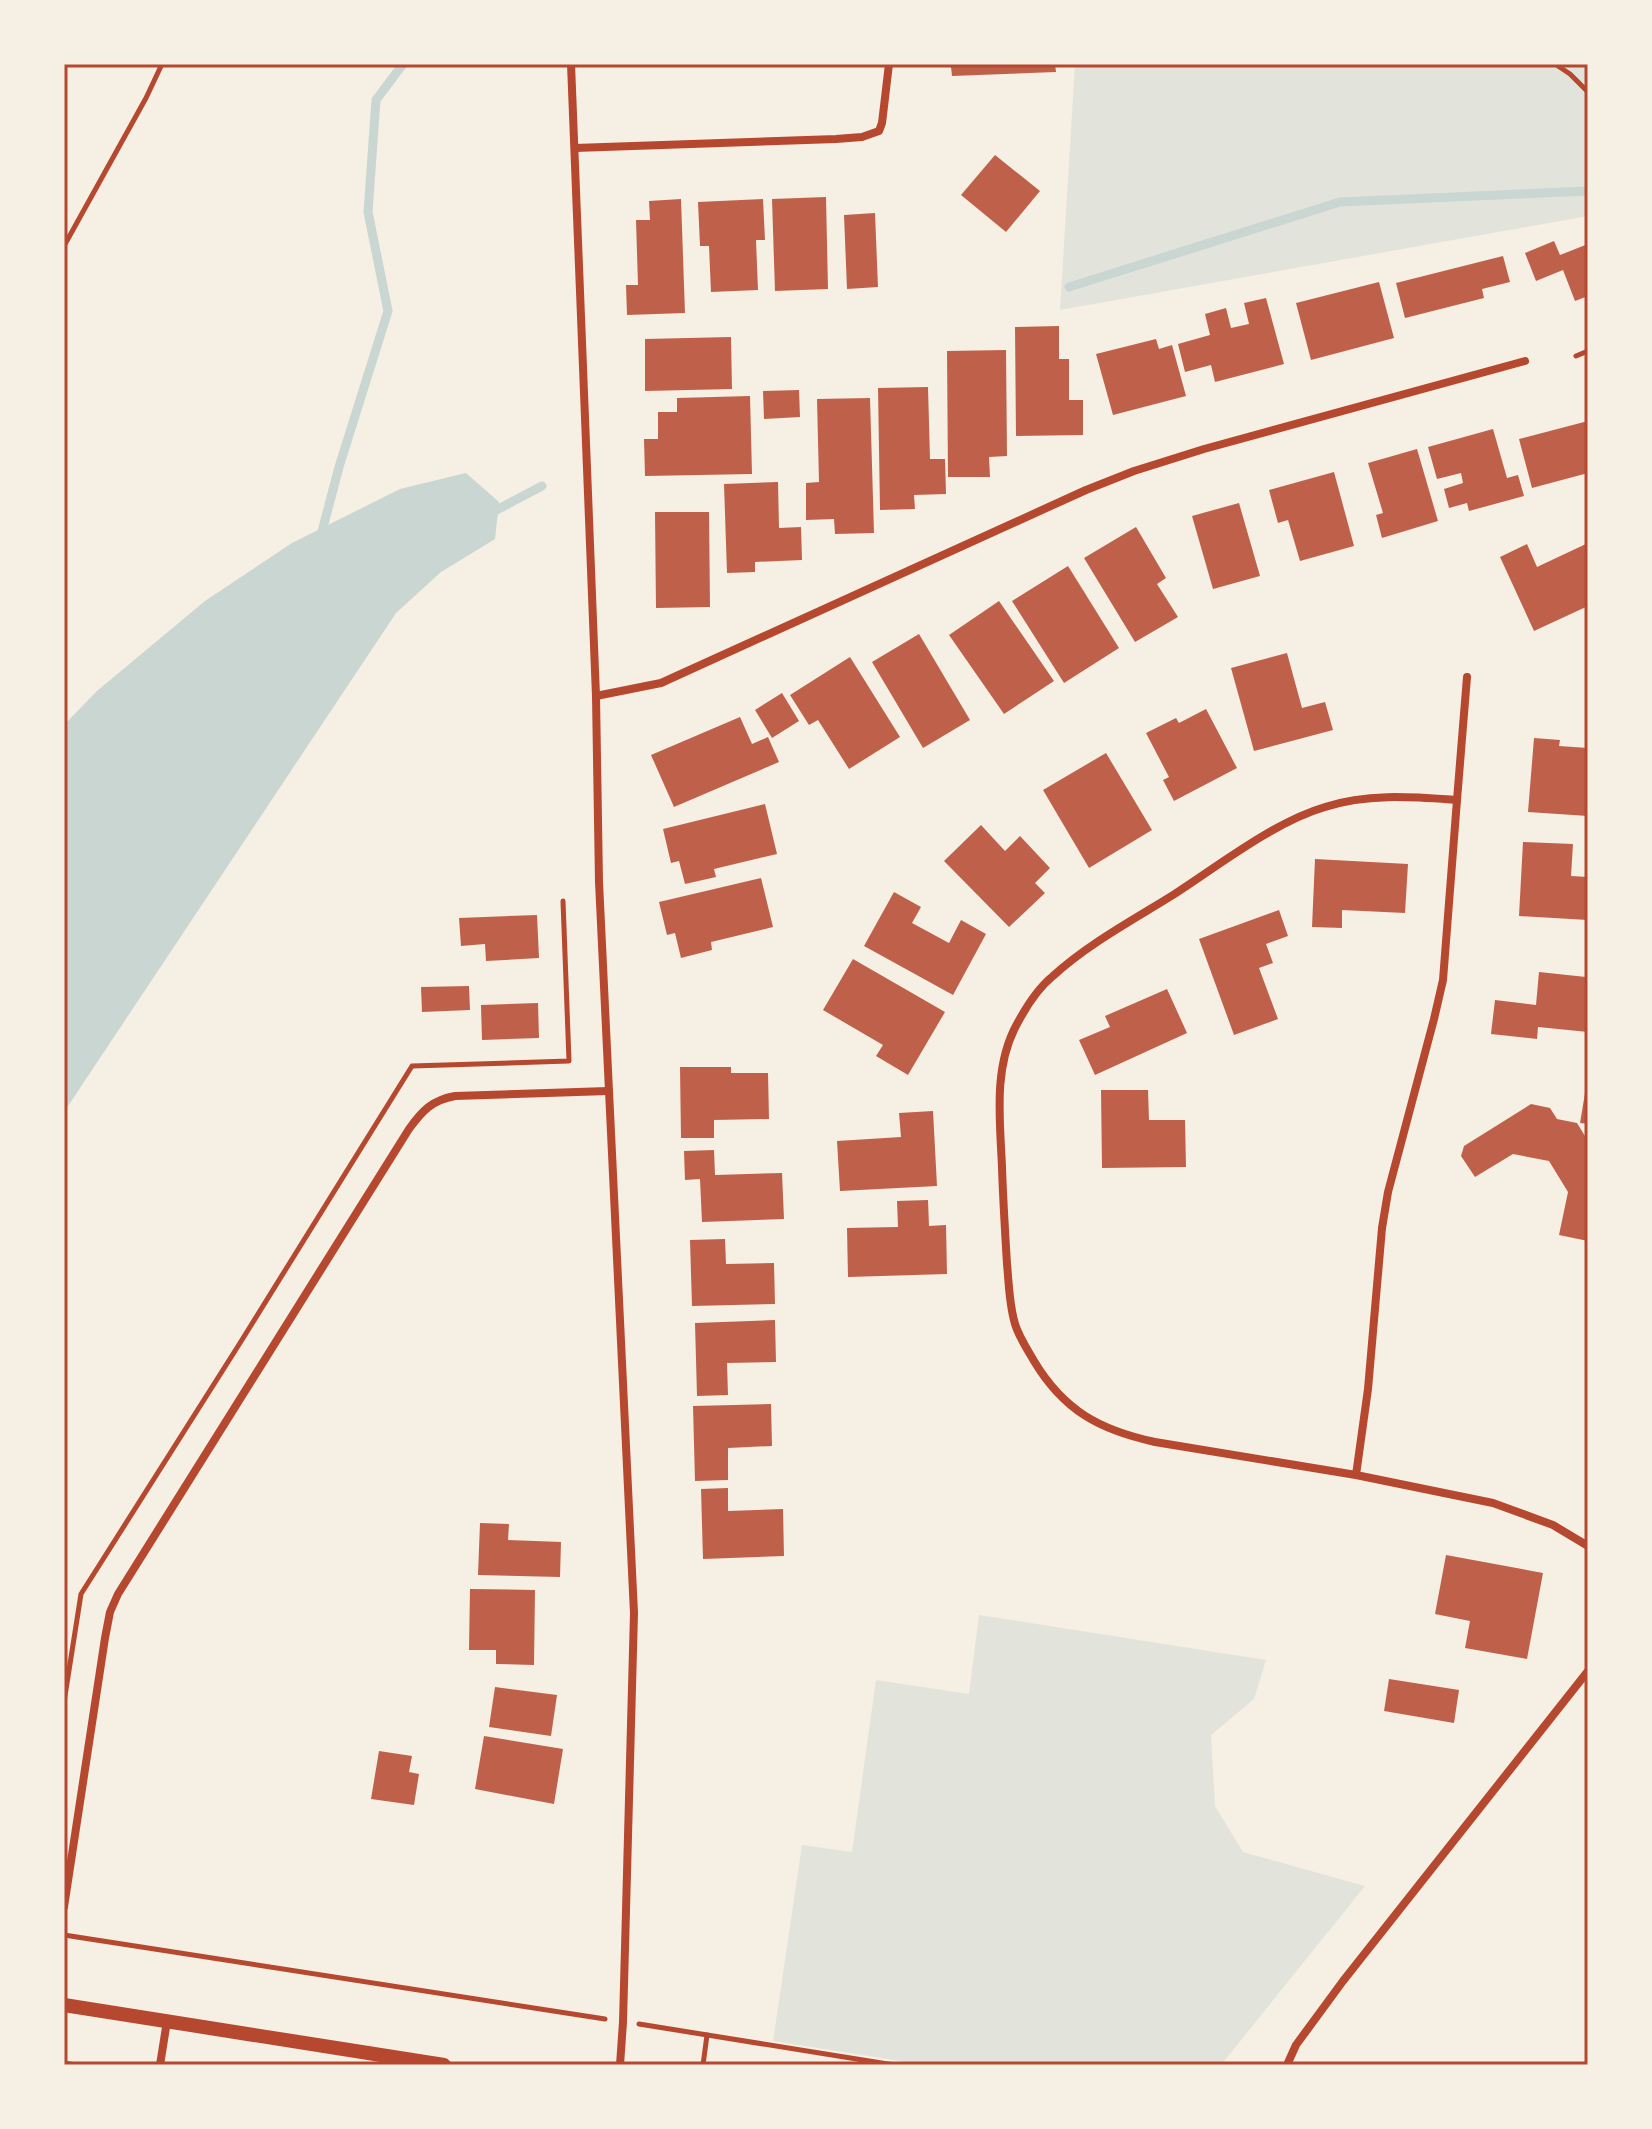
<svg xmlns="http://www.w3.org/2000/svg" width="1652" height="2129" font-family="'Noto Serif',serif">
  <rect width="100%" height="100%" fill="#f6efe4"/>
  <!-- green -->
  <g fill="#e2e4dc">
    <path d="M1075 64H1588V216L1060 310Z"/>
    <path d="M979 1615 1266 1660 1254 1699 1211 1735 1215 1806 1243 1852 1365 1886 1221 2065H926L773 2041 802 1845 852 1852 876 1680 969 1694Z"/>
  </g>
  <!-- water -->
  <path fill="#c9d6d2" d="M466 473 499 502 495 539 441 572 396 613 64 1112V725L97 691 205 601 292 543 400 489Z"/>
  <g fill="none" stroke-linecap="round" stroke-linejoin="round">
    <!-- stream -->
    <g stroke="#c9d6d2" stroke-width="9">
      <path d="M1069 287 1340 202 1588 191"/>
      <path d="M489 514 542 486"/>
      <path d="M320 539 339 467 388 311 368 212 376 100 403 64"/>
    </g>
  </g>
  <!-- building -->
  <g fill="#bf614a">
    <path d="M945 64H1055L1056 72 952 76 951 67H945Z"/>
    <path d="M995 155 1040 191 1006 232 961 195Z"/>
    <path d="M826 197 828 289 775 291 772 199Z"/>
    <path d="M681 199 685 313 627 315 626 285H638L636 220H650L649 201Z"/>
    <path d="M763 199 765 240H756L758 290 711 292 709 246H700L698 202Z"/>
    <path d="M875 213 878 287 847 289 844 215Z"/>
    <path d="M1554 241 1560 255 1588 244V296L1575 301 1563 270 1536 281 1525 253Z"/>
    <path d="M1503 256 1510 282 1482 289 1484 298 1405 318 1396 283Z"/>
    <path d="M1379 282 1394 338 1311 360 1296 303Z"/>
    <path d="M1266 298 1284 364 1215 382 1211 365 1185 372 1178 344 1210 335 1205 314 1226 308 1231 328 1249 324 1244 303Z"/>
    <path d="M1059 326V359H1069V400H1083V435L1016 436 1015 327Z"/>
    <path d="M731 337 732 389 645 391V339Z"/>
    <path d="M1156 339 1159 349 1172 345 1186 396 1113 415 1096 354Z"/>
    <path d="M1006 350 1007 456 989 457 990 477H948L947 351Z"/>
    <path d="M928 387 930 459H945L946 494 914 495 915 509 880 510 878 388Z"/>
    <path d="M799 390 800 417 764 419 763 391Z"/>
    <path d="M750 396 752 474 645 476 644 439H658V412H677V398Z"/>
    <path d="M870 398 874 533 835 534 834 519 806 520V483L819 482 817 399Z"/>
    <path d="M1588 421V473L1532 488 1519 439Z"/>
    <path d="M1493 429 1507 478 1518 475 1524 496 1469 511 1467 503 1449 508 1444 489 1463 483 1461 473 1437 479 1428 447Z"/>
    <path d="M1417 449 1438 521 1382 538 1376 515 1383 513 1368 463Z"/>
    <path d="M1334 472 1354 546 1300 561 1288 520 1278 523 1269 490Z"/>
    <path d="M778 482 779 528 801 527 802 560 755 562V572L727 573 724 484Z"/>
    <path d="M1239 503 1260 576 1213 589 1192 516Z"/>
    <path d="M655 512H709L710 607 656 608Z"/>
    <path d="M1136 527 1166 578 1157 584 1178 617 1135 642 1084 558Z"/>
    <path d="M1588 543V606L1534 631 1500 557 1527 544 1537 567Z"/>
    <path d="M1068 566 1119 648 1064 683 1012 601Z"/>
    <path d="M999 601 1054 681 1004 714 949 635Z"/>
    <path d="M919 634 970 720 923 748 872 662Z"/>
    <path d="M1287 653 1302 708 1325 702 1333 730 1254 751 1231 668Z"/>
    <path d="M850 657 900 737 849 769 818 720 809 725 790 695Z"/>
    <path d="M782 693 799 721 772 738 755 710Z"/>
    <path d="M1206 709 1237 768 1174 801 1163 780 1169 777 1146 733 1176 718 1179 723Z"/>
    <path d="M740 717 752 744 768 737 779 762 674 807 651 755Z"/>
    <path d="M1534 738 1560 740 1559 746 1588 748V816L1528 812Z"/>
    <path d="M1106 753 1152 830 1089 868 1043 790Z"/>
    <path d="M765 804 777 854 714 869 716 877 685 884 679 861 671 863 663 829Z"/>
    <path d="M981 825 1005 851 1020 836 1050 868 1035 883 1045 893 1009 927 944 861Z"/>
    <path d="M1523 842 1573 844 1571 876 1588 877V920L1519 916Z"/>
    <path d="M1315 859 1408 864 1405 913 1342 910V928L1312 927Z"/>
    <path d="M761 878 773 927 711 942 712 950 681 958 675 933 667 935 659 902Z"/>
    <path d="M894 892 921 907 912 923 949 943 961 920 986 934 953 995 864 946Z"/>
    <path d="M1279 910 1288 936 1266 944 1273 963 1259 968 1278 1019 1234 1035 1199 939Z"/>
    <path d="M537 915 539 958 486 961 485 944 461 946 459 918Z"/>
    <path d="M853 959 945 1012 908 1075 876 1056 883 1045 823 1010Z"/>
    <path d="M1539 972 1586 977 1585 986 1588 987V1032L1538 1027 1537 1039 1491 1034 1495 1000 1536 1005Z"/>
    <path d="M469 986 470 1010 422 1012 421 987Z"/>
    <path d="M1167 989 1187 1033 1095 1075 1079 1040 1110 1027 1105 1016Z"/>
    <path d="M538 1003 539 1038 482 1040 481 1005Z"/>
    <path d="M680 1067H731V1073H768L769 1119 714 1120V1138H681Z"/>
    <path d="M1586 1087H1588V1124L1580 1123Z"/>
    <path d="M1101 1090H1148L1149 1120H1185L1186 1167 1102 1168Z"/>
    <path d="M1531 1104 1550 1108 1557 1119 1577 1123 1588 1141V1241L1559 1235 1568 1192 1549 1161 1513 1154 1475 1177 1461 1156 1464 1146Z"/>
    <path d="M933 1111 937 1186 840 1191 837 1141 901 1137 899 1113Z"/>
    <path d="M714 1150 715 1175 782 1173 784 1219 702 1222 700 1179 685 1180 684 1151Z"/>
    <path d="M928 1200 929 1226 946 1225 947 1274 848 1277 847 1228 898 1227 897 1201Z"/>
    <path d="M725 1239 726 1264 774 1263 775 1304 692 1306 690 1240Z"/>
    <path d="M775 1320 776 1362 727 1363 728 1395 697 1396 695 1323Z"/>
    <path d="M771 1404 772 1446 728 1448V1480L695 1481 693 1406Z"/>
    <path d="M728 1488V1511L783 1509 784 1556 703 1559 701 1489Z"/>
    <path d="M480 1523 509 1524 508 1540 561 1542 560 1577 478 1575Z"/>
    <path d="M1446 1555 1543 1573 1527 1659 1465 1648 1470 1621 1435 1614Z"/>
    <path d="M470 1589 535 1590 534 1665 496 1664V1650H469Z"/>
    <path d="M1389 1679 1459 1690 1454 1723 1384 1711Z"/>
    <path d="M495 1687 557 1695 551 1736 489 1727Z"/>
    <path d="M484 1736 563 1749 554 1804 475 1789Z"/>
    <path d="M379 1751 412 1756 409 1772 419 1774 414 1805 371 1799Z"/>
  </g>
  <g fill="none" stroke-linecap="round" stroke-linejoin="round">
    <!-- path -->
    <g stroke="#b5482f" stroke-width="5">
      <path d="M1555 64 1570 74 1588 92"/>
      <path d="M64 246 146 98 162 64"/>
      <path d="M1576 356 1588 351"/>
      <path d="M64 1702 81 1594 240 1343 412 1066 569 1061 563 901"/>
      <path d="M64 1935 605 2019"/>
      <path d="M639 2024 894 2065"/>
      <path d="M64 2063 76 2065"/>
      <path d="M703 2065 707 2035"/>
    </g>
    <!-- minor -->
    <g stroke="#b5482f" stroke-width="8">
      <path d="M571 64 596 696 599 882 634 1613 623 2022 620 2065"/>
      <path d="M575 148 836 139 862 137 879 131 882 123 889 64"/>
      <path d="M596 696 661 683 1086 490 1134 471 1204 449 1525 361"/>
      <path d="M1457 800 1467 677"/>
      <path d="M1356 1475 1368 1389 1382 1228 1388 1192 1434 1019 1443 980 1457 800C1413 797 1368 793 1325 807 1274 822 1218 866 1173 895 1133 920 1088 944 1053 976 1038 988 1026 1007 1017 1024 993 1067 1000 1120 1002 1167 1003 1199 1005 1231 1007 1264 1009 1284 1009 1304 1015 1324 1019 1337 1027 1349 1034 1361 1064 1411 1100 1430 1155 1442L1356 1475 1493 1503 1553 1525 1588 1546"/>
      <path d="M64 1907 105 1638 110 1612 118 1594 409 1129C422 1111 432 1100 455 1096L608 1091"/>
      <path d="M160 2065 167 2021"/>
      <path d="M1287 2065 1296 2045 1343 1981 1588 1671"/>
    </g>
    <!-- tertiary -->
    <path stroke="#b5482f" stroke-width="14" d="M64 2005 444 2065"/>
  </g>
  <!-- border -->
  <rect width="1652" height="2129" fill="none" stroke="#f6efe4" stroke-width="132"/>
  <rect x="66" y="66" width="1520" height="1997" fill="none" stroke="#b5482f" stroke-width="3"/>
</svg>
